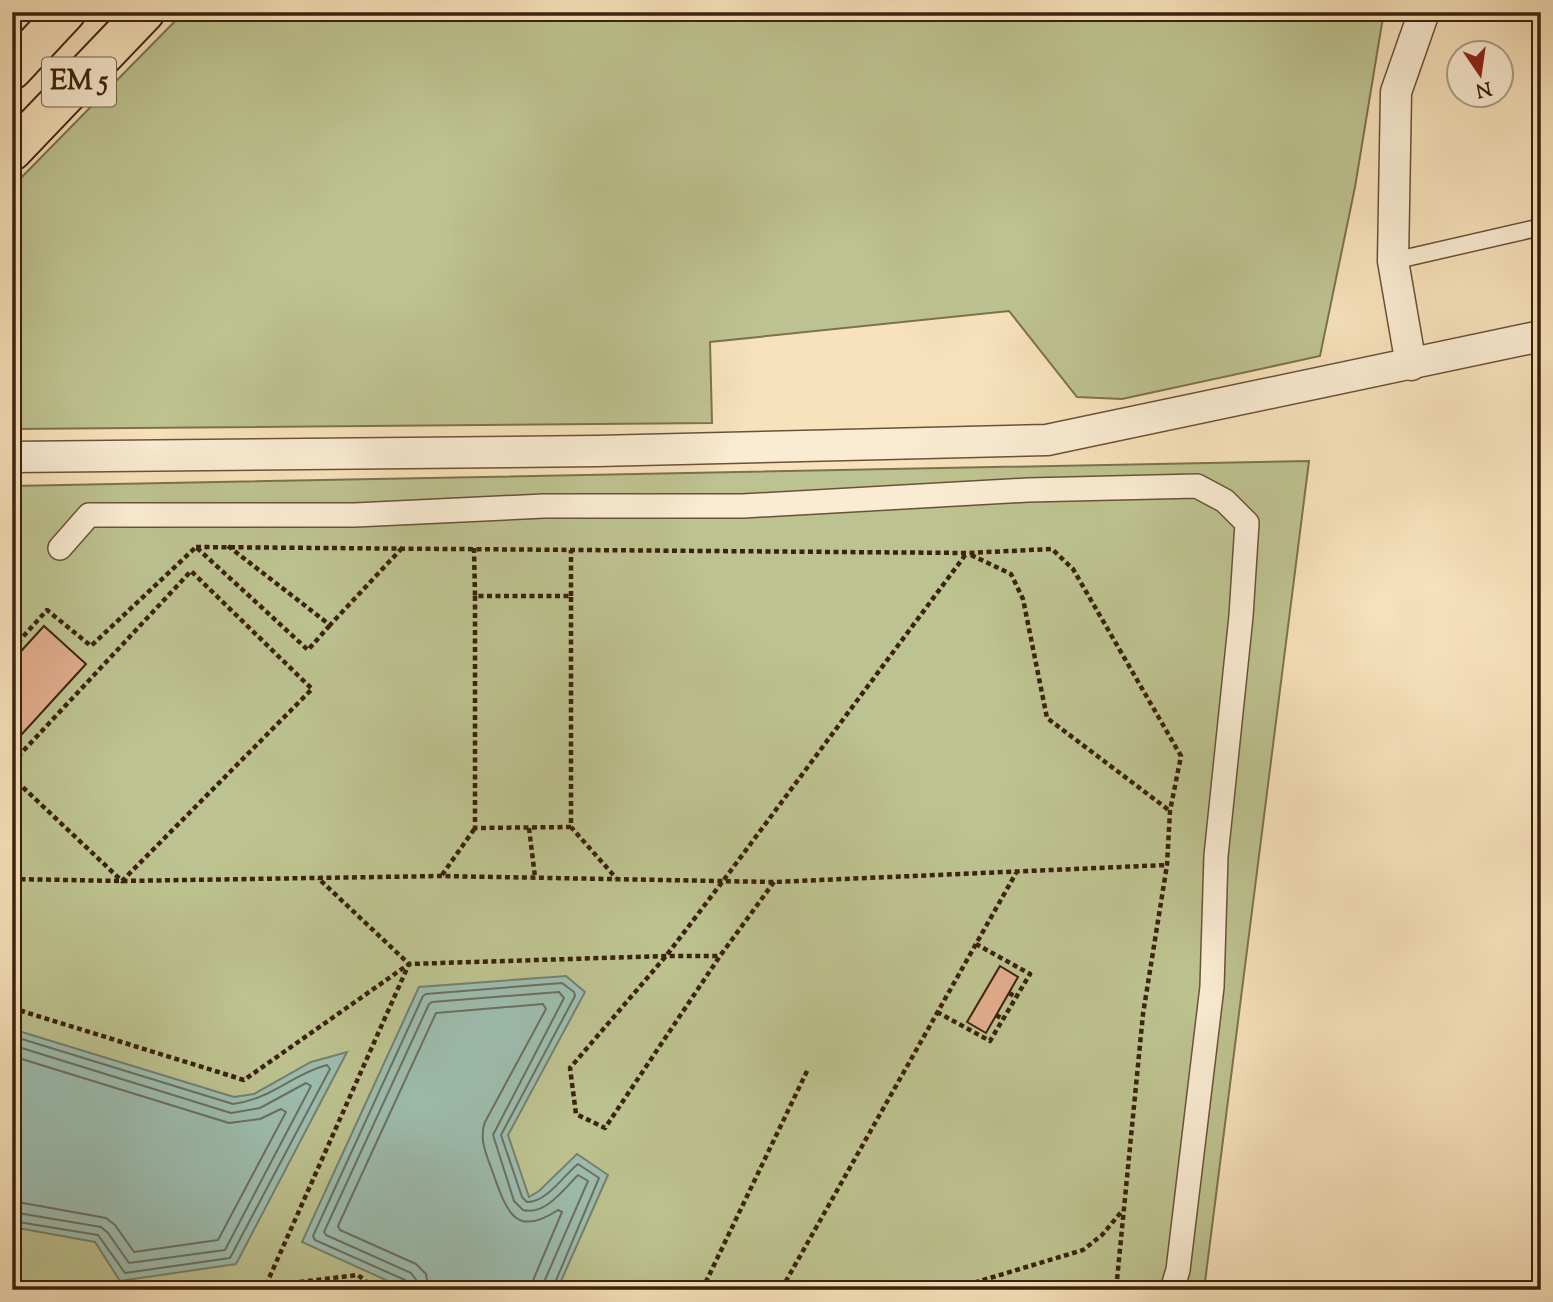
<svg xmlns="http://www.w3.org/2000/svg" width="1553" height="1302" font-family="'Sorts Mill Goudy',serif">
  <rect width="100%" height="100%" fill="#f7e2bb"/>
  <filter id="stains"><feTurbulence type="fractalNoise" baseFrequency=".00286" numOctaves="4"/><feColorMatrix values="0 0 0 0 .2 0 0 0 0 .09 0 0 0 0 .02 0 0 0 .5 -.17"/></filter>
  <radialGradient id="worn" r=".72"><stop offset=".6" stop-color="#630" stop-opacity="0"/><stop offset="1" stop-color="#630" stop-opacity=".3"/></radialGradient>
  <!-- green -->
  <g fill="#bdc390" stroke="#7c724e" stroke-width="2">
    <path d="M184 12H1388L1382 23 1355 187 1320 356 1122 399 1077 397 1009 311 710 342 712 423 12 429V187Z"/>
    <path d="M1309 461 1204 1290H12V486Z"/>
  </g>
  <!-- water -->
  <g fill="#9dbeb1" stroke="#76806f" stroke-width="2">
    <path d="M566 976 585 992 508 1135 529 1197 539 1191 577 1154 608 1175 557 1290H408L302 1242 419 987Z"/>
    <path d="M12 1029 234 1097 254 1094 311 1062 347 1052 236 1264 120 1281 95 1242 12 1227Z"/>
  </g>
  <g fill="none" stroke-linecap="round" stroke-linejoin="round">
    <!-- shore -->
    <g stroke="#6c705f" stroke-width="2">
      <path d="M12 1036 233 1104C272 1099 292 1074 327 1065L330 1069 230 1258 125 1273 98 1235 12 1221"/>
      <path d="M12 1045 231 1113 260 1108 306 1083 311 1086 225 1250 129 1263 108 1233 101 1227 12 1212"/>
      <path d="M12 1056 229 1123 260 1119 281 1109 286 1112 218 1240 134 1252 115 1225 106 1218 12 1201"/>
      <path d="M410 1290 409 1284 405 1280 315 1240 313 1236 423 996 426 994 562 983 574 992 575 996 501 1135 522 1197 527 1202C546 1203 564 1175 578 1164L599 1178 552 1290"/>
      <path d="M419 1290 417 1281 411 1273 326 1235 324 1232 429 1004 432 1002 559 992 564 998 493 1135 514 1201 523 1210C545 1216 564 1189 578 1175L588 1181 544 1282 543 1290"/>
      <path d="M429 1290 426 1274 416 1264 340 1230 338 1226 436 1013 543 1004 546 1009 485 1122C478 1140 488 1158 494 1176 507 1212 516 1238 558 1210L562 1212 534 1278 532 1290"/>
    </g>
  </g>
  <!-- building -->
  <g fill="#e2ad8e" stroke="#3b220d" stroke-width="2">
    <path d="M44 626 86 664 12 745V661Z"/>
    <path d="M1000 966 1018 977 986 1033 967 1022Z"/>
  </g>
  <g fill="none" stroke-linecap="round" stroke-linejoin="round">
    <defs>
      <path id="service" d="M1393 261 1541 227"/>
      <path id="pedestrian" d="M60 548 89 515H355L544 506H743L1028 490 1197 486 1225 501 1247 523 1241 616 1216 856 1212 987 1178 1270 1172 1290"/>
      <g id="minor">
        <path d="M1411 365 1393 261 1396 92 1424 12"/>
        <path d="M12 457 597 451 1047 440 1541 336"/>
      </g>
      <g id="primary">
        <path d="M12 70 66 12"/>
        <path d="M12 151 145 12"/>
      </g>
    </defs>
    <!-- service casing -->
    <use href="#service" stroke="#6a5238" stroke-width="19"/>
    <!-- pedestrian casing -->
    <use href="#pedestrian" stroke="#6a5238" stroke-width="26"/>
    <!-- minor casing -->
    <use href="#minor" stroke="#6a5238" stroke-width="33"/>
    <!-- primary casing -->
    <use href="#primary" stroke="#3b220d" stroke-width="42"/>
    <!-- path -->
    <g stroke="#3b220d" stroke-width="4.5" stroke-dasharray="5 3.5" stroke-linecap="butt">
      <path d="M228 546 330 625 403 547"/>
      <path d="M196 547 967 553 1052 549 1073 569 1181 756 1170 811 1167 865 1143 1014 1116 1290"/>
      <path d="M474 548 475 596"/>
      <path d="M971 555 1011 574 1023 599 1047 718 1170 811"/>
      <path d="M571 596V550"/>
      <path d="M12 649 47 610 91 646 196 547 308 650 330 625"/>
      <path d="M12 763 191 571 312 689 122 881 12 777"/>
      <path d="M571 827 475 828V596H571V827L616 878"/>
      <path d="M529 828 535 877"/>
      <path d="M442 875 475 828"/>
      <path d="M12 879 122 881 441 876 774 882 1167 865"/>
      <path d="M774 882 720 956 605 1128 576 1114 570 1068 666 956 723 881 966 554"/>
      <path d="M1009 993 1016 997"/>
      <path d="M12 1008 244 1080 409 964 666 956H720"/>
      <path d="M937 1012 990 1041 1030 974 976 944"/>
      <path d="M996 1015 1003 1019"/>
      <path d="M266 1285 409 964 318 878"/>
      <path d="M232 1290 358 1275 376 1290"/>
      <path d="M702 1290 808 1069"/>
      <path d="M788 1290 786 1281 1016 873"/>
      <path d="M950 1290 1083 1250 1102 1235 1122 1211"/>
    </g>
    <!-- service -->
    <use href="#service" stroke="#faecd3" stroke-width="16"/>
    <!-- pedestrian -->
    <use href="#pedestrian" stroke="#faecd3" stroke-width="23"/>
    <!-- minor -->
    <use href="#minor" stroke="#faecd3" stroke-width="30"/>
    <!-- primary -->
    <use href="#primary" stroke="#f7e2bb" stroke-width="38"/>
  </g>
  <g text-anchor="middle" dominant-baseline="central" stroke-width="5" stroke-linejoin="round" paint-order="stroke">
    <!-- shield labels -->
    <rect fill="#faecd3" stroke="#745f48" stroke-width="2" x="42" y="57.5" width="74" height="49" rx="5"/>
    <g font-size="28" font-weight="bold" fill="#3b220d">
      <text x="79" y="82">EM 5</text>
    </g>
  </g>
  <!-- margin -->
  <rect width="1553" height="1302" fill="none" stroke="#f7e2bb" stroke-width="42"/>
  <rect x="14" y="14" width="1525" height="1274" fill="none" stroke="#3b220d" stroke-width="3.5"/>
  <rect x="21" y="21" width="1511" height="1260" fill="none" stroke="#3b220d" stroke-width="2"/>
  <!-- north arrow -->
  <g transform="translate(1480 74) rotate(167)"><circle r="33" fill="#faecd3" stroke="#ae9b84" stroke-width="2"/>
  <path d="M0-5L12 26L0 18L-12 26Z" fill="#8f2418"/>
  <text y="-10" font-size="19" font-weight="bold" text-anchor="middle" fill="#3b220d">N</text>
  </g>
  <rect width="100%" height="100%" filter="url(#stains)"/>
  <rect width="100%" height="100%" fill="url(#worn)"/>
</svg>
